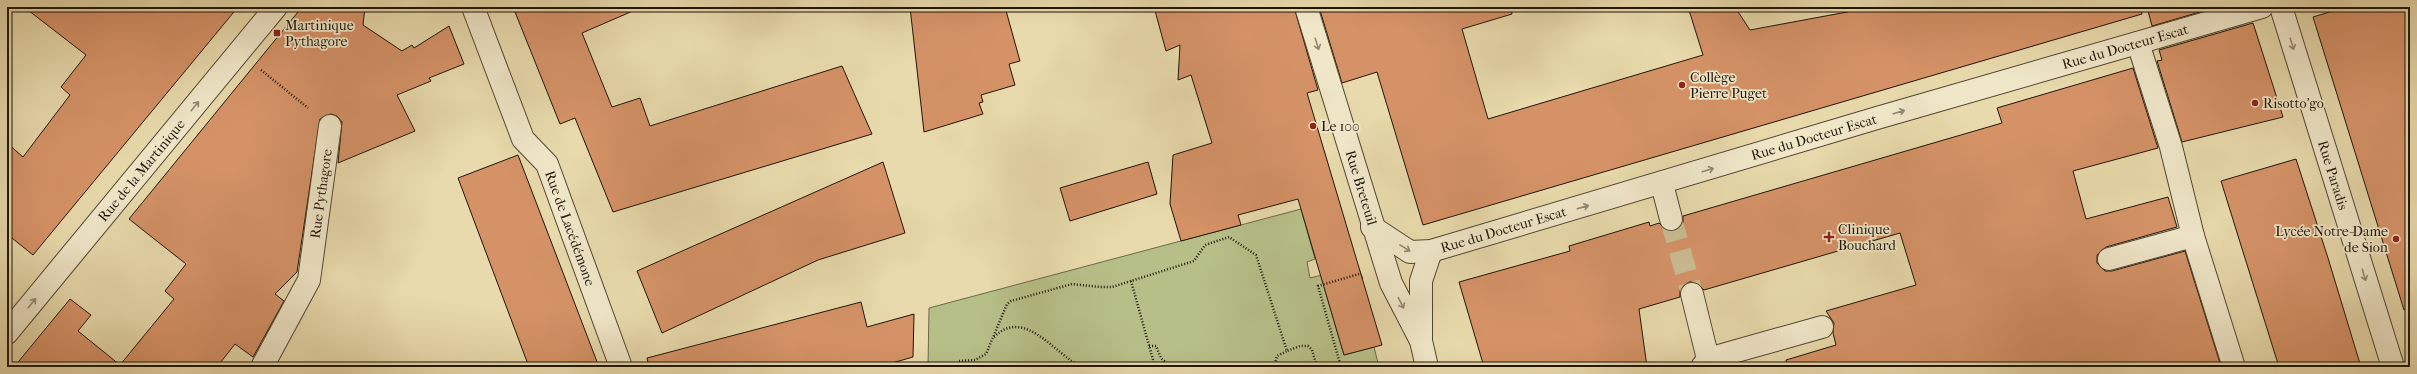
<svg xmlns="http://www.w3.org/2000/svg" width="2417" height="374" font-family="'IM FELL French Canon',serif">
  <rect width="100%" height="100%" fill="#e8daac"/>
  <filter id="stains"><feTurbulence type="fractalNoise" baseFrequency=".005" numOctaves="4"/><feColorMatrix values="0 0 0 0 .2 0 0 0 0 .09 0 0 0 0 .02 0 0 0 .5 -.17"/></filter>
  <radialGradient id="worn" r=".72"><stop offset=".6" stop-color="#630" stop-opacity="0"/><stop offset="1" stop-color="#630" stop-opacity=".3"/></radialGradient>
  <!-- green -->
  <path fill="#b7bf88" stroke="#6b6a48" d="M1301 209 1315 259 1307 262 1310 278 1358 266 1363 279 1325 290 1344 355 1374 347 1379 367H928L929 308Z"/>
  <!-- building -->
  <g fill="#d59267" stroke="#1f1509">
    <path d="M24 7H238L33 255 7 234V143L23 157 70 95 61 87 86 55Z"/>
    <path d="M302 7H365L363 25 402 51 412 45 414 48 449 26 464 64 429 78 431 81 397 95 415 131 338 163 342 122 337 116 331 114 320 119 297 272 275 294 284 301 253 357 235 344 217 367H14L70 299 91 315 78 331 120 365 174 299 165 291 186 264 129 219Z"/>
    <path d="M513 7H642L582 33 612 107 640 98 650 126 842 66 872 134 613 212 575 118 560 124Z"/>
    <path d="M910 7H1005L1020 61 1009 64 1015 85 981 95 983 102 979 103 983 114 924 132Z"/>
    <path d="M1154 7H1294L1318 90 1307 93 1382 345 1344 355 1298 199 1238 215 1241 225 1181 241 1170 204 1173 155 1212 143 1191 75 1178 80 1180 45 1166 51Z"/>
    <path d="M1319 7H1511L1512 14 1462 29 1488 119 1703 55 1688 7H1735L1750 30 1847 12 1865 7H2141L2142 14 1423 225 1377 72 1342 83Z"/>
    <path d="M2147 7H2217L2152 26Z"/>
    <path d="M2346 7H2410V309L2404 310 2313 17Z"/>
    <path d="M2253 23 2283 117 2182 142 2157 61 2162 60 2159 50Z"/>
    <path d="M2133 68 2158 148 2073 171 2086 219 2168 197 2177 227 2106 247 2097 255V263L2105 271H2112L2185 251 2220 363 2219 367H1787L1786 360 1836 345 1833 333 1834 323 1826 311 1916 285 1900 233 1704 290 1696 282H1689L1680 290V297L1639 309 1647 367H1484L1459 282 1570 251 1569 246 1649 222 1650 226 1659 223 1667 231H1674L1683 223V216L2002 123 1997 108Z"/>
    <path d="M518 155 599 367H529L458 178Z"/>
    <path d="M2296 159 2328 258 2361 367H2279L2239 239 2221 181Z"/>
    <path d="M883 162 905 233 818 260 662 333 637 271Z"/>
    <path d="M1148 162 1157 194 1070 221 1060 188Z"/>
    <path d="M861 302 867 327 914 314 913 357 878 367H649L647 358Z"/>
  </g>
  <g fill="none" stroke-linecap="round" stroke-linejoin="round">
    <!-- minor-tunnel -->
    <path stroke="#cabc94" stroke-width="22" stroke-dasharray="22 11" stroke-linecap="butt" d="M1671 219 1692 294"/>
    <defs>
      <g id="minor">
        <path id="s1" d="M473 7 523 139 547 164 621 367"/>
        <path id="s2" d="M1306 7 1391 283 1421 341 1427 367"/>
        <path id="s3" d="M2281 7 2393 367"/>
        <path d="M2138 43 2171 147 2193 236 2233 364 2231 367"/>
        <path d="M1662 184 1671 219"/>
        <path id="s4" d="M1372 227 1410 252 1431 251 1877 118 2262 7"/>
        <path d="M2109 259 2193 236"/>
        <path d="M1692 294 1708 359 1702 367"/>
        <path id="s5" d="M7 333 276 7"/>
        <path d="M1421 338V281L1431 251"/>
        <path d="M1708 359 1822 327"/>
        <path id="s6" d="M262 367 309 280 330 126"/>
      </g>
    </defs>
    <!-- minor casing -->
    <use href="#minor" stroke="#514632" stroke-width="24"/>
    <!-- path -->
    <g stroke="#1f1509" stroke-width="2.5" stroke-dasharray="1 2" stroke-linecap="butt">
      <path d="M261 70 308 108"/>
      <path d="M1131 281 1155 367"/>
      <path d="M994 337C1025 306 1056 356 1082 367"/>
      <path d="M1149 346H1156L1161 358 1171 367"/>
      <path d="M959 367V361L975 360 986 354 1007 304 1011 301 1072 284 1100 287H1112L1131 281 1194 261 1205 245 1229 237 1256 255 1287 351 1300 346H1308L1312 350 1317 367"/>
      <path d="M1274 367 1277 356 1287 351"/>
      <path d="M1341 367 1318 286 1359 274"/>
    </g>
    <!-- minor -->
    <use href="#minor" stroke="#f0e7c9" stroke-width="22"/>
  </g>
  <!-- one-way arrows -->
  <defs><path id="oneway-shaft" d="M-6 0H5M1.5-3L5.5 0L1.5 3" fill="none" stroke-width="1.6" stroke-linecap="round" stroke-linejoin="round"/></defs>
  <g stroke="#928873">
    <use href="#oneway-shaft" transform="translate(1317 44) rotate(73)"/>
    <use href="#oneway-shaft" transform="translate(2292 44) rotate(73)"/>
    <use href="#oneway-shaft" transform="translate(195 106) rotate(-51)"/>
    <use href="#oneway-shaft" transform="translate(1899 112) rotate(-16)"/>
    <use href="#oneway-shaft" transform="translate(1708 170) rotate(-17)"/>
    <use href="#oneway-shaft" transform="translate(1583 207) rotate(-16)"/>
    <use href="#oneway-shaft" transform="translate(1405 248) rotate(32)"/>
    <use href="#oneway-shaft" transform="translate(2364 275) rotate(73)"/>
    <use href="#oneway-shaft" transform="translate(32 303) rotate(-51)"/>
    <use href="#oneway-shaft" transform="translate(1401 303) rotate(63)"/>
  </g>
  <!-- markers -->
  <g fill="#8f2418" stroke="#f0e7c9" stroke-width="1.5">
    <rect x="273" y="29" width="8" height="8" rx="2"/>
    <circle cx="1682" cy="85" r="4"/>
    <circle cx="2255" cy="103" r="4"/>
    <circle cx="1313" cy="126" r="4"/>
    <path d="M1827 231h4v4h4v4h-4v4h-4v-4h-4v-4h4z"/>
    <circle cx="2396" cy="239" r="4"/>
  </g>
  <g text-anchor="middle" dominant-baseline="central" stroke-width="3.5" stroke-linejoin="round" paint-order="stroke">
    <!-- poi labels -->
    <g font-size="14" fill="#1f1509" stroke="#f0e7c9" text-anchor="start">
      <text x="285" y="25">Martinique<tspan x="285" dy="16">Pythagore</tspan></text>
      <text x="1690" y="77">Collège<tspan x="1690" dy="16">Pierre Puget</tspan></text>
      <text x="2263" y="103">Risotto'go</text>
      <text x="1321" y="126">Le 100</text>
      <text x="1838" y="229">Clinique<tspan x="1838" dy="16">Bouchard</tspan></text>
      <text x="2388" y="231" text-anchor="end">Lycée Notre-Dame<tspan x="2388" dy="16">de Sion</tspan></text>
    </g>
    <!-- street labels -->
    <g font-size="14" fill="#1f1509" stroke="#f0e7c9">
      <text stroke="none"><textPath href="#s4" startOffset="790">Rue du Docteur Escat</textPath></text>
      <text stroke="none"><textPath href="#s4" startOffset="466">Rue du Docteur Escat</textPath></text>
      <text stroke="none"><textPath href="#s5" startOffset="211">Rue de la Martinique</textPath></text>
      <text stroke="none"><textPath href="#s3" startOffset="176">Rue Paradis</textPath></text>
      <text stroke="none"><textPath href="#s2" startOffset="189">Rue Breteuil</textPath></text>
      <text stroke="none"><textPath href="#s6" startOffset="186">Rue Pythagore</textPath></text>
      <text stroke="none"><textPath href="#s1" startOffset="244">Rue de Lacédémone</textPath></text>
      <text stroke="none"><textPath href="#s4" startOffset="142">Rue du Docteur Escat</textPath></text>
    </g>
  </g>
  <!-- margin -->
  <rect width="2417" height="374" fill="none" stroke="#e8daac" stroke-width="24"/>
  <rect x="8" y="8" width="2401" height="358" fill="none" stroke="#1f1509" stroke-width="2"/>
  <rect x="12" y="12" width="2393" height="350" fill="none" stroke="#1f1509"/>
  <rect width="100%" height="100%" filter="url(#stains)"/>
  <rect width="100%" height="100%" fill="url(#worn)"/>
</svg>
